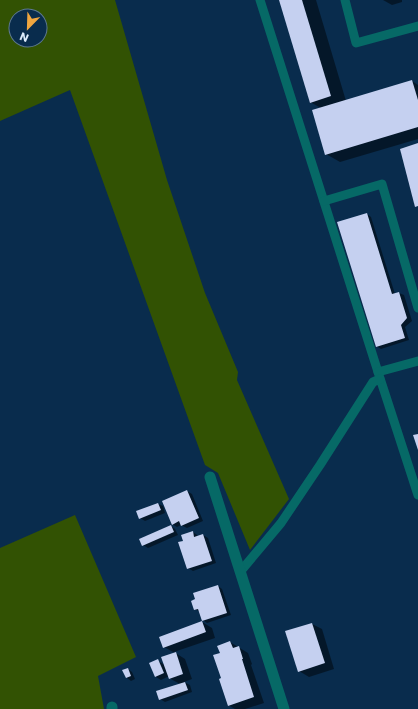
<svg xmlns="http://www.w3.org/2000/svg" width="418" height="709" font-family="Poppins,sans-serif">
  <rect width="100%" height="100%" fill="#092c4d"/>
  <!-- green -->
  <g fill="#325203" fill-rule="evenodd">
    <path d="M0 0H115L167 180 205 293 238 372 237 380 289 499 250 550 218 473 205 465 70 90 0 121ZM16 16H40V40H16Z"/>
    <path d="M75 515 136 657 98 676 104 709H0V548Z"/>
  </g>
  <!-- shadow -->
  <g fill="#0007">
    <path d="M280 0H316L346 101 412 81 418 85V139L340 162 326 154 321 108 310 102Z"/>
    <path d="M383 0H402V2L392 5Z"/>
    <path d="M367 214 371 217 395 294 399 293 404 295 412 321 405 327 409 340 381 349 376 346Z"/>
    <path d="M187 491 192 494 203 521 187 528 181 525 177 527 172 524Z"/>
    <path d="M158 504 163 506 165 513 145 521 140 518Z"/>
    <path d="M171 526 175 529 178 535 148 548 143 545Z"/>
    <path d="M193 532 197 535 198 537 203 535 208 538 216 563 193 571 188 568 184 542Z"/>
    <path d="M218 586 222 589 231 615 207 623 203 620 200 612 195 609Z"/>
    <path d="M202 622 212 628 215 638 174 652 185 659 192 679 184 682 190 685 192 692 165 702 160 699 180 684 169 678V676L161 680 156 677 150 664 158 661 165 665 175 653 164 647Z"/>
    <path d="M312 624 322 629 334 669 309 677 299 671Z"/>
    <path d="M230 642 248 653 252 664 251 665 264 703 245 709H235L228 705 222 679 221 653Z"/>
    <path d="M128 669 132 672 135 679 131 681 127 678 124 670Z"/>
  </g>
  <!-- building -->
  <g fill="#c5d0f0">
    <path d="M279 0H302L331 96 310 103Z"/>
    <path d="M412 80 418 100V127L325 155 312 110Z"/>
    <path d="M418 143V206L415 207 400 149Z"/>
    <path d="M367 213 392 294 399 292 407 318 401 325 405 338 376 347 337 222Z"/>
    <path d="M418 434V450L413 435Z"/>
    <path d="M187 490 199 518 181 526 179 521 172 525 162 501Z"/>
    <path d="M158 503 161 510 139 519 136 511Z"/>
    <path d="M171 525 174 532 142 546 139 539Z"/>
    <path d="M193 531 194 537 203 534 212 561 187 569 178 542 183 541 181 535Z"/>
    <path d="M218 585 227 613 202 621 198 609 194 610 191 601 195 599 193 593Z"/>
    <path d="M202 621 206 632 163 648 159 637Z"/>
    <path d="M312 623 325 663 298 672 285 631Z"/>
    <path d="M230 641 233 648 239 646 243 659H242L254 697 228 706 219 679 221 678 213 655 220 653 217 646Z"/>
    <path d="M176 652 183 674 169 679 161 657Z"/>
    <path d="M158 659 164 673 155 677 149 663Z"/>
    <path d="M128 668 131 676 126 678 122 670Z"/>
    <path d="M185 682 188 690 159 700 156 691Z"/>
  </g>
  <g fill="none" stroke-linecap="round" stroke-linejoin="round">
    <!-- service -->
    <g stroke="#066966" stroke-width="9">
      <path d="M260 0 378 372 418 495"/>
      <path d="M345 0 356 43 418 26"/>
      <path d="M324 201 382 184 418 308"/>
      <path d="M378 372 418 361"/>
      <path d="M240 572 281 523 320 465 373 382 380 379"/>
    </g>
    <!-- minor -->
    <g stroke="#066966" stroke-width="11">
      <path d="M210 477 284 709"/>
      <path d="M112 707V709"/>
    </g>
  </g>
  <!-- north arrow -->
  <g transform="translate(28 28) rotate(203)"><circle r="19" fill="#092c4d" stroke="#5e7993"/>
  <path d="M0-3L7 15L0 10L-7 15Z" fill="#f0a63f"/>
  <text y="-6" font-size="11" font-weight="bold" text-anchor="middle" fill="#ddecfc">N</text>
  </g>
</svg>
